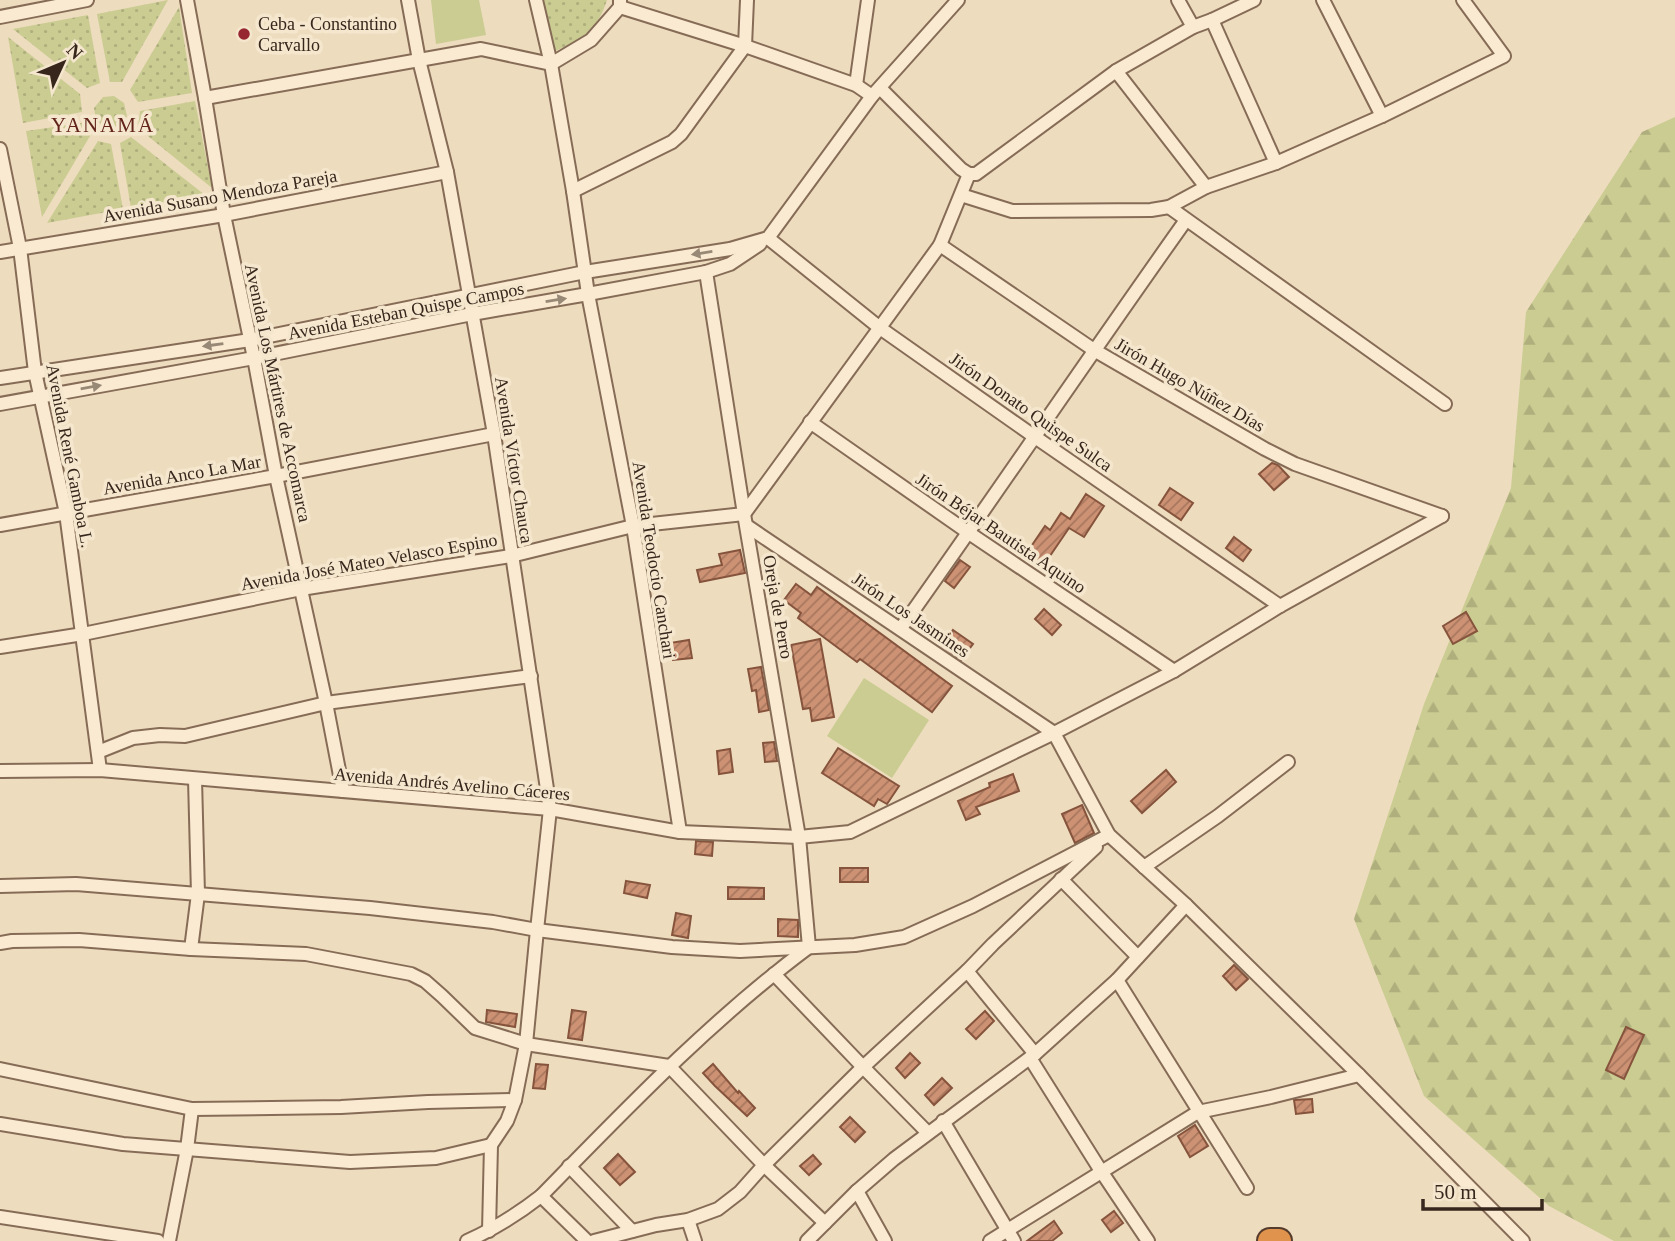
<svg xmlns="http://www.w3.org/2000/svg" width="1675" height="1241" font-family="'Times New Roman',serif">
  <defs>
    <pattern id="forest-firs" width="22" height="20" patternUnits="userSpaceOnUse" patternTransform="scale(1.75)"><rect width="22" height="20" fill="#cacc92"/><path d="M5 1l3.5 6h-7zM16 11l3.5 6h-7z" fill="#aeaf7d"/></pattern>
    <pattern id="park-dots" width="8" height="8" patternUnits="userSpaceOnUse" patternTransform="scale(1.75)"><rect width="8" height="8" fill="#cacc92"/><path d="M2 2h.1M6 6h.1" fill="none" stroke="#aeaf7d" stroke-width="1.8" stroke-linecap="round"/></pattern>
    <pattern id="building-hatch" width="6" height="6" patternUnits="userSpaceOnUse" patternTransform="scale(1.75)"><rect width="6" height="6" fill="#cd9274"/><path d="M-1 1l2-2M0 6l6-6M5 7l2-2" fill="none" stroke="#a7775e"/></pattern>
  </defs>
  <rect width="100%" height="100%" fill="#eedcbe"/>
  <!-- forest -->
  <path fill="url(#forest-firs)" d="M1675 117V1241H1614L1549 1206 1424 1096 1354 919 1424 704 1511 488 1526 312 1642 132Z"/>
  <!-- park -->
  <g fill="url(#park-dots)">
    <path d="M168 0 122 82H110L97 14Z"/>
    <path d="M541 0H607C597 31 582 40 553 52Z"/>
    <path d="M179 7 192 93 138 102 130 90Z"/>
    <path d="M88 15 100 83 87 88 13 29Z"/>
    <path d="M8 37 80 94 82 112 23 123Z"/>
    <path d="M114 96 124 103 127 116 119 126 105 128 96 120 94 108 103 97Z"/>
    <path d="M195 101 212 188 138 128 140 111Z"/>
    <path d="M82 123 90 136 42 217 26 131Z"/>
    <path d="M131 137 205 195 131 208 120 143Z"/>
    <path d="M98 141 111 144 123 209 47 223Z"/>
  </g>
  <!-- pitch -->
  <g fill="#cacc92">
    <path d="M431 0H479L486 35 436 44Z"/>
    <path d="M864 678 929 720 892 778 827 736Z"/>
  </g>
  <!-- building -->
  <g fill="url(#building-hatch)" stroke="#86543d" stroke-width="2">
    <path d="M1272 463 1278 465 1289 477 1274 490 1259 474Z"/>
    <path d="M1170 488 1193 503 1181 520 1159 505Z"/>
    <path d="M1086 494 1104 506 1084 537 1069 528 1041 569 1024 557 1045 526 1050 530 1061 513 1070 519Z"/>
    <path d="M1234 537 1251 550 1243 561 1226 548Z"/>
    <path d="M740 550 745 573 700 582 697 570 722 565 719 554Z"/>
    <path d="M960 560 970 567 954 588 945 581Z"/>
    <path d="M796 584 811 595 817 587 952 686 932 712 860 659 857 662 798 618 801 613 784 600Z"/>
    <path d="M1044 609 1061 625 1052 635 1035 619Z"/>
    <path d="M1466 612 1477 631 1453 644 1443 626Z"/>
    <path d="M953 630 973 644 961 660 942 646Z"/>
    <path d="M820 639 834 717 812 721 810 708 803 709 791 645Z"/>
    <path d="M689 640 692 658 673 660 670 643Z"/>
    <path d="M761 667 769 710 759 712 756 690 752 691 748 669Z"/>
    <path d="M774 742 777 761 765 762 763 743Z"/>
    <path d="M838 748 899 786 887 804 878 799 874 806 822 773Z"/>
    <path d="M730 749 733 772 719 774 717 751Z"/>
    <path d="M1166 770 1176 782 1142 813 1131 801Z"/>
    <path d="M1013 774 1019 791 976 807 980 814 966 820 958 801 990 787 989 783Z"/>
    <path d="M1082 805 1094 833 1075 843 1062 814Z"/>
    <path d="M696 841 713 842 712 856 695 854Z"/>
    <rect x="840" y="868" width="28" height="14"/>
    <path d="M626 881 650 885 647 898 624 893Z"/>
    <path d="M728 887 764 888V899H728Z"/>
    <path d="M676 913 691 916 688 938 672 935Z"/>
    <path d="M778 919 798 920V937L778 936Z"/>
    <path d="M1234 965 1248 979 1236 990 1223 976Z"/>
    <path d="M487 1010 517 1014 515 1027 486 1022Z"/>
    <path d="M572 1010 586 1012 582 1040 568 1038Z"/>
    <path d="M985 1011 994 1021 976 1039 966 1029Z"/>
    <path d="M1626 1027 1644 1035 1624 1079 1606 1070Z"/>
    <path d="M910 1053 920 1063 905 1078 896 1068Z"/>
    <path d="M536 1064 548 1065 545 1089 533 1088Z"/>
    <path d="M713 1064 738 1093 739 1091 755 1108 747 1116 715 1086 703 1073Z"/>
    <path d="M942 1078 952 1088 934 1105 925 1095Z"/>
    <path d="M1312 1099 1313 1112 1296 1114 1294 1100Z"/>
    <path d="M850 1117 865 1132 855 1142 840 1127Z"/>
    <path d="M1195 1125 1208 1146 1190 1157 1178 1136Z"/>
    <path d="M618 1154 635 1172 620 1185 604 1168Z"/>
    <path d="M813 1155 821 1164 809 1175 800 1166Z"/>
    <path d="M1114 1211 1123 1223 1111 1232 1102 1220Z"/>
    <path d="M1054 1221 1062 1233 1052 1241H1027Z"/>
  </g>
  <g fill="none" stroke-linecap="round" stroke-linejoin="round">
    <defs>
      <g id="street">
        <path d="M187 0 205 98 224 215 254 358 276 476 326 703 343 791"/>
        <path d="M408 0 419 60 447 172 494 434 550 809 537 930 526 1044 515 1100 507 1121 491 1145 489 1231"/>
        <path d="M536 0 551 64 591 40 620 7V0"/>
        <path d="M1178 0 1193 27"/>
        <path d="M1323 0 1382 116"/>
        <path d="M620 7 745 46 856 85 872 96"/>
        <path d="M0 17 87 0"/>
        <path d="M1212 20 1276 163"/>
        <path d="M1116 71 1206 187"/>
        <path d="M856 85 868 0"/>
        <path d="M880 88 961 169 969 174H976L1116 71 1193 27 1212 20 1254 0"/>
        <path d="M205 98 481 49 551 64 573 191 588 294 633 526 680 832"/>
        <path d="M0 149 20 248 35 372 66 513 100 770"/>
        <path d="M573 191 672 142 681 134 745 46 747 0"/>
        <path d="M961 195 1012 211 1151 210 1169 207 1206 187 1276 163 1382 116 1504 56 1463 0"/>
        <path d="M1169 207 1445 404"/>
        <path d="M768 238 880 328 1035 437 1280 606"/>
        <path d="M940 245 1094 350 1265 449 1295 464 1442 516"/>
        <path d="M0 252 224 215 447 172"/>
        <path d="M0 378 250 340 585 272 730 249 768 238 872 96 958 0"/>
        <path d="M0 404 254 358 472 314 588 294 706 272 730 264 760 244"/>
        <path d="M810 422 969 533 1174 671"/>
        <path d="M0 525 276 476 494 434"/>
        <path d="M747 526 1054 733 1109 835 1186 905 1359 1075 1523 1241"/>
        <path d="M901 628C997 493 1090 355 1186 220"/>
        <path d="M0 647 83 634 301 589 511 556 633 526 744 514 940 245 969 174"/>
        <path d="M98 752 133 738 160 735 185 736 326 703 531 676"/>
        <path d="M0 771 100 770 550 809 680 832 799 837 850 832 1054 733 1174 671 1280 606 1442 516"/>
        <path d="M1144 867 1218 816 1288 762"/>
        <path d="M1061 879 1138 957"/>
        <path d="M0 886 76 884 370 908 493 922 537 930 672 947 740 951 855 945 904 937 973 906 1109 835"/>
        <path d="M0 943 12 941 79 940 191 949 306 954 411 974 425 981 442 996 475 1028 526 1044 669 1066 764 1165 825 1223"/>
        <path d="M191 949 198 894 195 779"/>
        <path d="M967 971 1035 1054"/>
        <path d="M774 974 863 1067 928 1133"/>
        <path d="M1117 980 1247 1188"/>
        <path d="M1030 1058 1101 1171 1148 1241"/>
        <path d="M0 1069 192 1109 341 1107 428 1102 515 1100"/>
        <path d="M943 1121 1014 1241"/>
        <path d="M0 1124 123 1144 350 1162 436 1158 491 1145"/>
        <path d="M569 1166 632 1231"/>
        <path d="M857 1191 885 1241"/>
        <path d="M541 1196 587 1241"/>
        <path d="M0 1217 158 1241"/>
        <path d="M688 1220 695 1241"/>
        <path d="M169 1241 187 1149 192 1109"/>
        <path d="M467 1241C494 1229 518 1214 541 1196 626 1109 711 1020 809 947L799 837 744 514 706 272"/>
        <path d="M594 1241 656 1225 688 1220 718 1209 740 1192 764 1165 863 1067 967 971 993 944 1096 847"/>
        <path d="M807 1241 857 1191 894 1159 1035 1054 1117 980 1186 905"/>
        <path d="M990 1241 1198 1112 1271 1097 1359 1075"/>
      </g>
      <path id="highway" d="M1270 1241H1279"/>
    </defs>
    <!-- street casing -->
    <use href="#street" stroke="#866c57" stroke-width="16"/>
    <!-- highway casing -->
    <use href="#highway" stroke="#543b2c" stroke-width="28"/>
    <!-- street -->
    <use href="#street" stroke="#f9ead1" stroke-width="12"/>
    <!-- highway -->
    <use href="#highway" stroke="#e0934d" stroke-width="24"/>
  </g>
  <!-- one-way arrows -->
  <defs><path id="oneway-solid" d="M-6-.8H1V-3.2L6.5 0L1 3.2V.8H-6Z" transform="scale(1.75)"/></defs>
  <g fill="#988876">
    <use href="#oneway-solid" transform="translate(702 253) rotate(171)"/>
    <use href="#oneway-solid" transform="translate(556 300) rotate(-9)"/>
    <use href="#oneway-solid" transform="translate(213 345) rotate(172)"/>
    <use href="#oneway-solid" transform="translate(91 387) rotate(-10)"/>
  </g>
  <!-- markers -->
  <circle fill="#962630" stroke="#f5e7ce" stroke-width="2.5" cx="244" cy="34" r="7"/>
  <g text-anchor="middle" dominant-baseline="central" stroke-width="7" stroke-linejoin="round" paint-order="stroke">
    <!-- poi labels -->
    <g font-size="18" fill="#36261c" stroke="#f5e7ce" text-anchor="start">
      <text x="258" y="24">Ceba - Constantino<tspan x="258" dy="21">Carvallo</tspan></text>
    </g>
    <!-- street labels -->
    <g font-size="18" fill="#36261c" stroke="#f5e7ce">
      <text transform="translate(220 196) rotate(-10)">Avenida Susano Mendoza Pareja</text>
      <text transform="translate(406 311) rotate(-11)">Avenida Esteban Quispe Campos</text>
      <text transform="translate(1190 385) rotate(30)">Jirón Hugo Núñez Días</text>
      <text transform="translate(278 393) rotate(78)">Avenida Los Mártires de Accomarca</text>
      <text transform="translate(1031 412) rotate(35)">Jirón Donato Quispe Sulca</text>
      <text transform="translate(70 456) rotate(79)">Avenida René Gamboa L.</text>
      <text transform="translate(514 460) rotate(81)">Avenida Víctor Chauca</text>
      <text transform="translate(182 475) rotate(-10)">Avenida Anco La Mar</text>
      <text transform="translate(1001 533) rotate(34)">Jirón Béjar Bautista Aquino</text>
      <text transform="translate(654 560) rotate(81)">Avenida Teodocio Canchari</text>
      <text transform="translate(369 562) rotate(-10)">Avenida José Mateo Velasco Espino</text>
      <text transform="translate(778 607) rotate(80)">Oreja de Perro</text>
      <text transform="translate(911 615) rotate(34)">Jirón Los Jasmines</text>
      <text transform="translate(452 784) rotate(5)">Avenida Andrés Avelino Cáceres</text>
    </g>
    <!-- quarter labels -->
    <g font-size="21" letter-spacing="2" fill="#62241b" stroke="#f5e7ce">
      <text x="103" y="125">YANAMÁ</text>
    </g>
  </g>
  <!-- north arrow -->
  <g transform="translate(63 63) rotate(46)" stroke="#f5e7ce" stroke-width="5" paint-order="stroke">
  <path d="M0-5L12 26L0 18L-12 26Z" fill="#36261c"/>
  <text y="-10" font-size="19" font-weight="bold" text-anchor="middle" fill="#36261c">N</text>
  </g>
  <!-- scale -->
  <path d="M1423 1199v10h119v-10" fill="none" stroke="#36261c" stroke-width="3.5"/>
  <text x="1434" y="1199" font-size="21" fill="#36261c" stroke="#f5e7ce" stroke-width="5" paint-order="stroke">50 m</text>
</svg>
